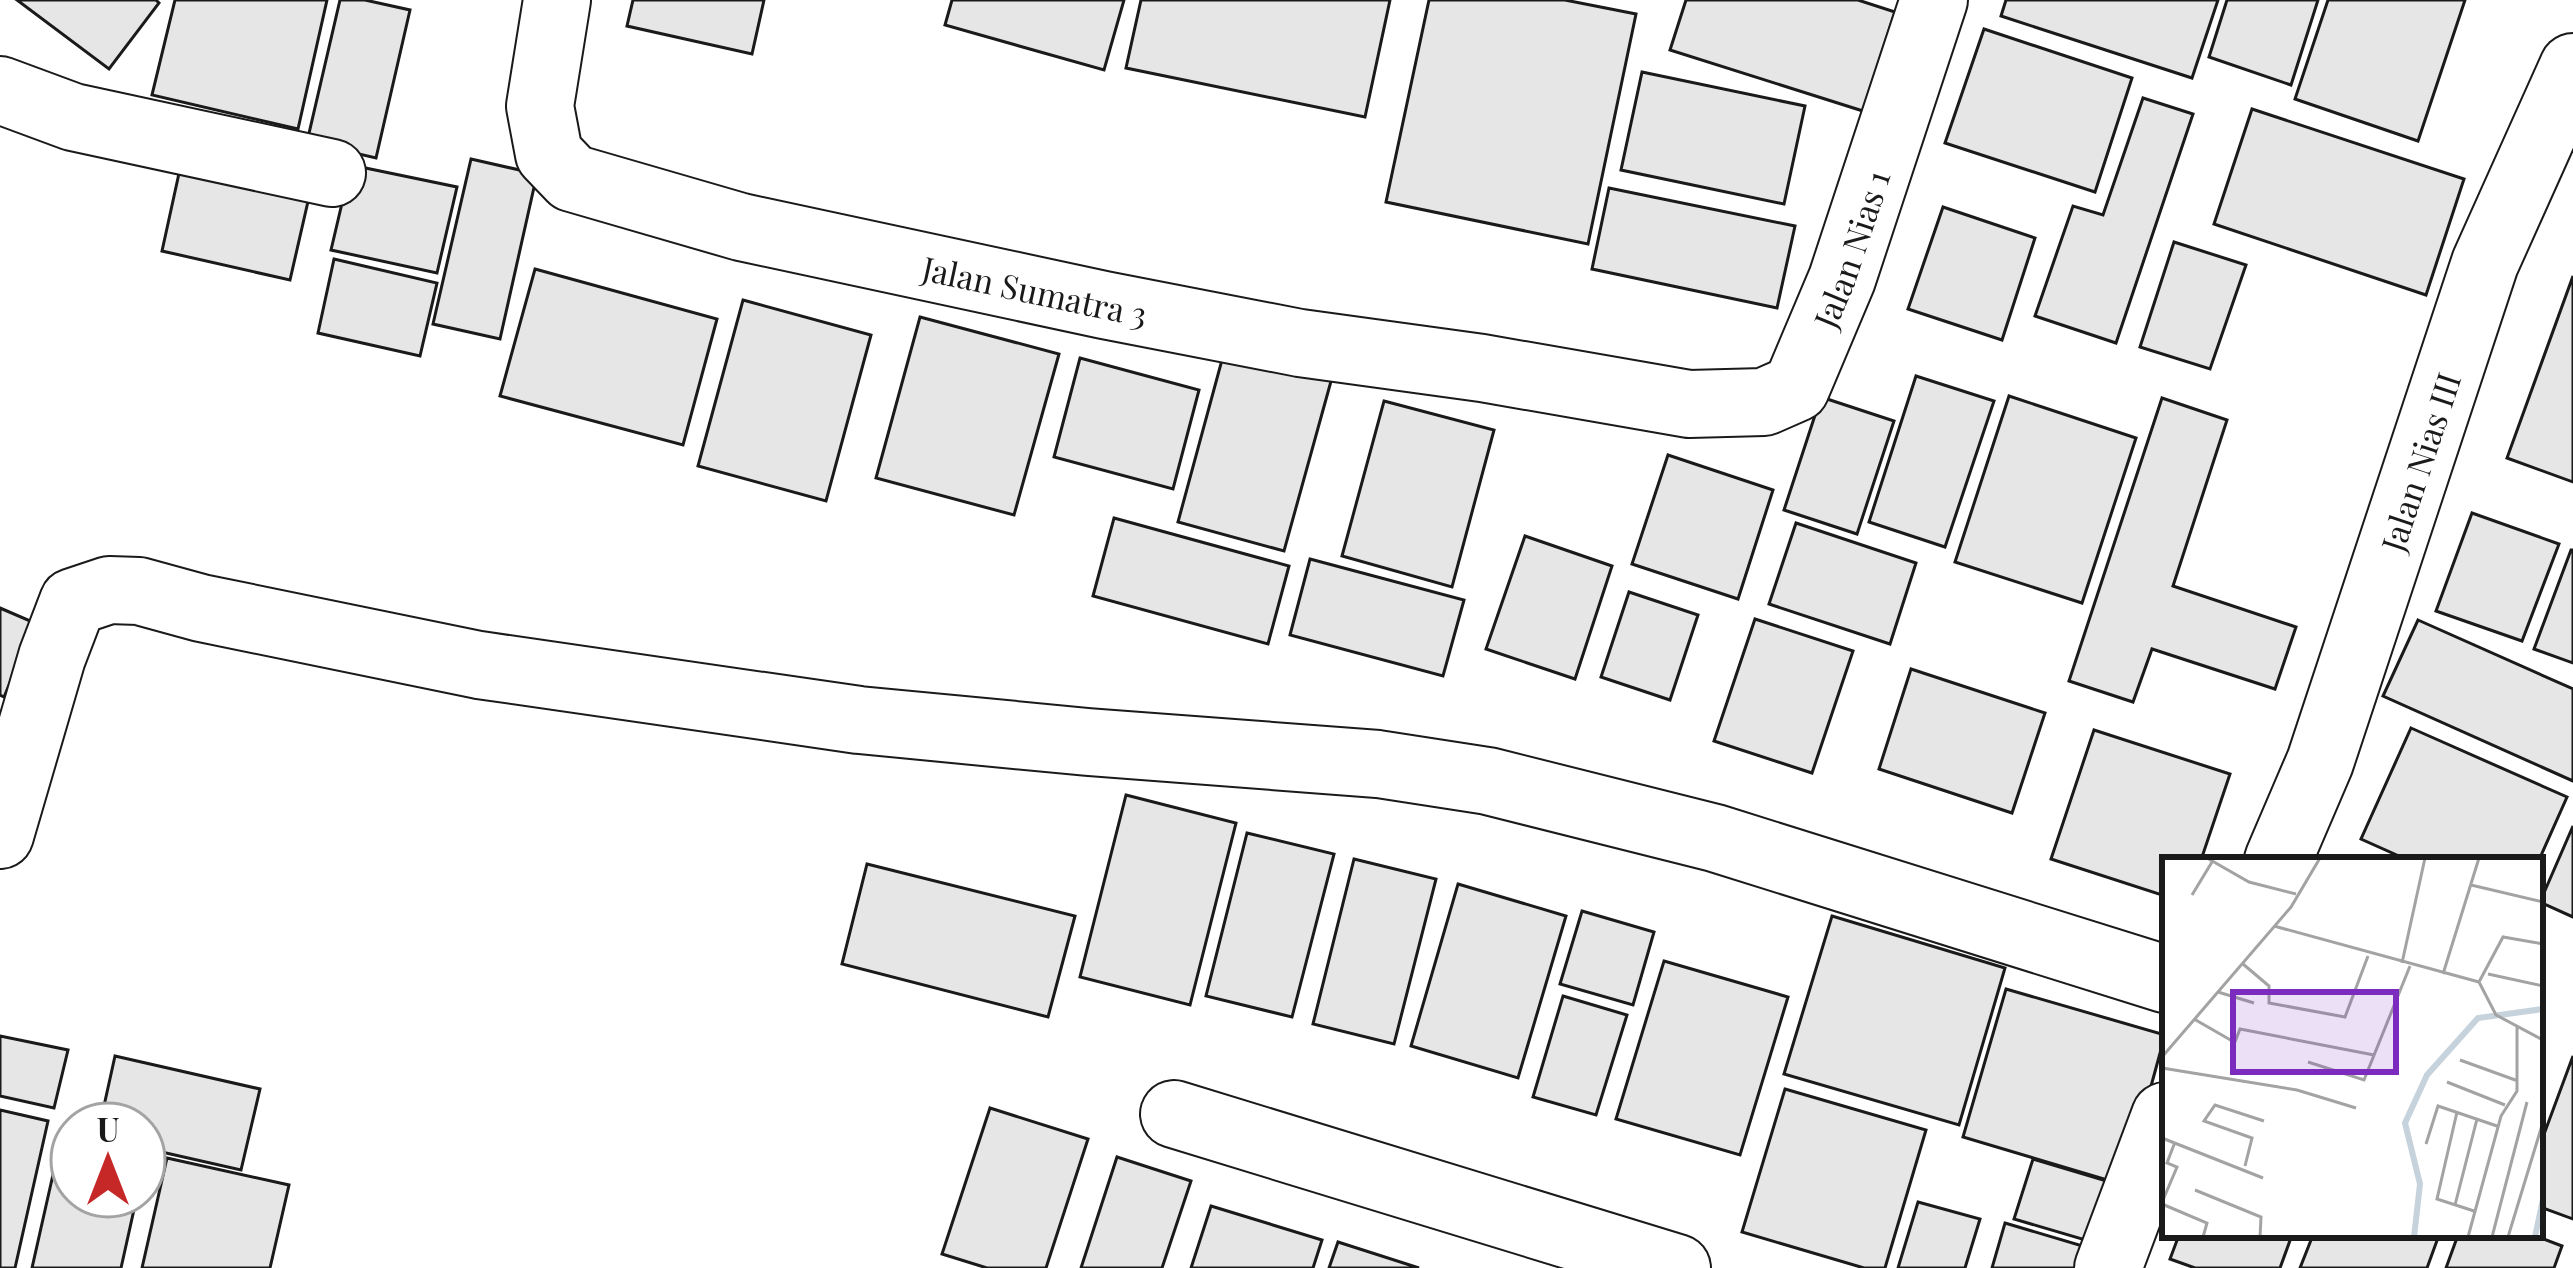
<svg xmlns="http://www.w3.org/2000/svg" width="2573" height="1268" font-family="'Playfair Display',serif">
  <rect width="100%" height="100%" fill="#fff"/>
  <!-- building -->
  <g fill="#e6e6e6" stroke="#1a1a1a" stroke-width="3">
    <path d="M17 0H156L159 3 109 69Z"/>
    <path d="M175 0H327L298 129 152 95Z"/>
    <path d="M340 0H365L410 10 376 158 307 142Z"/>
    <path d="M633 0H764L752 54 627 26Z"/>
    <path d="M952 0H1124L1104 70 945 25Z"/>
    <path d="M1141 0H1390L1365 117 1126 68Z"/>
    <path d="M1429 0H1565L1636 14 1588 244 1386 202Z"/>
    <path d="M1686 0H1858L1895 12 1863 111 1670 50Z"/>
    <path d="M2006 0H2218L2192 78 2001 16Z"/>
    <path d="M2227 0H2318L2291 85 2209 57Z"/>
    <path d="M2328 0H2465L2418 141 2295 99Z"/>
    <path d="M1984 29 2132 78 2095 192 1945 143Z"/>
    <path d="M1642 72 1805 106 1784 204 1621 170Z"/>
    <path d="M2143 98 2193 114 2116 343 2035 316 2073 206 2103 215Z"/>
    <path d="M2252 109 2464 179 2426 295 2214 224Z"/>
    <path d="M183 155 312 184 290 280 162 251Z"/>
    <path d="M471 159 537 174 500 339 433 324Z"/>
    <path d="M351 165 457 187 437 273 331 250Z"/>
    <path d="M1609 188 1795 226 1777 308 1592 269Z"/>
    <path d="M1943 207 2035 238 2002 340 1908 309Z"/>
    <path d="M2174 242 2246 265 2210 369 2140 347Z"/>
    <path d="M334 259 437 283 420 356 318 333Z"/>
    <path d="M535 269 717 319 683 445 500 396Z"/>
    <path d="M2573 276V482L2507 458Z"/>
    <path d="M743 300 871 335 826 501 698 466Z"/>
    <path d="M920 317 1059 354 1014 515 876 478Z"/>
    <path d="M1226 345 1333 374 1284 551 1178 522Z"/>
    <path d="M1080 358 1199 390 1173 489 1054 457Z"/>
    <path d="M1916 376 1994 401 1945 547 1869 522Z"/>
    <path d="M2009 396 2136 438 2082 603 1955 562Z"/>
    <path d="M1821 397 1894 421 1857 534 1784 510Z"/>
    <path d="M2162 398 2227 420 2173 586 2296 627 2275 689 2152 649 2133 702 2069 681Z"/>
    <path d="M1384 401 1494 430 1452 587 1342 556Z"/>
    <path d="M1668 455 1773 490 1738 599 1632 564Z"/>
    <path d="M2472 513 2559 544 2522 641 2436 611Z"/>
    <path d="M1114 518 1289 566 1268 644 1093 596Z"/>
    <path d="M1796 523 1916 563 1890 644 1769 604Z"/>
    <path d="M1525 536 1612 566 1575 679 1486 649Z"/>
    <path d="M2571 550H2573V663L2534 649Z"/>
    <path d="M1310 559 1464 600 1443 676 1290 635Z"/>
    <path d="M1629 592 1698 615 1670 700 1601 677Z"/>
    <path d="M0 608 35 623 4 697 0 695Z"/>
    <path d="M1755 619 1853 651 1812 773 1714 741Z"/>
    <path d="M2418 620 2573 689V781L2383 696Z"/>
    <path d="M1911 669 2045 713 2012 813 1879 769Z"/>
    <path d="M2411 728 2567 797 2539 860H2408L2361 839Z"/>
    <path d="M2094 730 2230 774 2201 860H2165V896L2051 859Z"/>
    <path d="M1126 795 1236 823 1190 1005 1080 977Z"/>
    <path d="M2573 826V917L2540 902Z"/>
    <path d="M1247 833 1334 854 1292 1017 1206 996Z"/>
    <path d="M1354 859 1436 879 1394 1044 1313 1024Z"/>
    <path d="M867 864 1075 916 1048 1017 842 964Z"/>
    <path d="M1458 884 1566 916 1518 1078 1411 1046Z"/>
    <path d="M1582 911 1654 932 1633 1005 1560 984Z"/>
    <path d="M1832 916 2005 968 1959 1125 1784 1074Z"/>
    <path d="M1664 961 1788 997 1740 1155 1616 1119Z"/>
    <path d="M2006 989 2165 1035 2124 1185 1963 1137Z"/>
    <path d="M1563 996 1627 1015 1596 1115 1533 1097Z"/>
    <path d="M0 1036 68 1050 54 1108 0 1096Z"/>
    <path d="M115 1056 260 1089 241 1170 144 1148V1124H100Z"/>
    <path d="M2573 1056V1219L2540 1207V1145Z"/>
    <path d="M1785 1089 1926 1130 1885 1268H1864L1742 1232Z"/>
    <path d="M990 1108 1088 1139 1046 1268H987L942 1254Z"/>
    <path d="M0 1110 48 1121 15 1268H0Z"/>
    <path d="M61 1139 72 1142V1196H137L121 1268H32Z"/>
    <path d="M1117 1157 1191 1181 1162 1268H1081Z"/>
    <path d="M167 1158 289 1185 270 1268H142Z"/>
    <path d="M2033 1159 2110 1182 2092 1242 2014 1219Z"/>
    <path d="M1918 1202 1980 1219 1965 1268H1898Z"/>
    <path d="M1211 1206 1322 1240 1313 1268H1191Z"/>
    <path d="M2005 1223 2086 1247 2080 1268H1992Z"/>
    <path d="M2179 1235H2292L2280 1268H2195L2170 1259Z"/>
    <path d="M2313 1235H2439L2427 1268H2300Z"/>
    <path d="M2458 1235H2533L2562 1246 2554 1268H2446Z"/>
    <path d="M1338 1242 1419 1268H1329Z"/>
  </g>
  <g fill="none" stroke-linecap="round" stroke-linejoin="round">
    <defs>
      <g id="street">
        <path id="s1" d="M557 0 540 106 549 154 572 178 741 227 1104 305 1300 343 1482 368 1689 404 1764 402 1796 388 1842 279 1934 0"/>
        <path d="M0 90 73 117 332 173"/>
        <path d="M0 835 52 657 73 602 109 590 139 591 201 608 479 665 859 720 1088 742 1378 764 1488 781 1715 838 2165 979"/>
        <path id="s2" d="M2278 860 2320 762 2485 263 2573 67"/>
        <path d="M1174 1114 1677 1268"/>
        <path d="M2108 1268 2165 1116"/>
      </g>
    </defs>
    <!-- street casing -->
    <use href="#street" stroke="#1a1a1a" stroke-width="70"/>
    <!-- street -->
    <use href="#street" stroke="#fff" stroke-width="66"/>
  </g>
  <g text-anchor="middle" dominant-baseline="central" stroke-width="9" stroke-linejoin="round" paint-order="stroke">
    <!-- street labels -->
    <g font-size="33" fill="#1a1a1a" stroke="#fff">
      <text stroke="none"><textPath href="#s1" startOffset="1590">Jalan Nias 1</textPath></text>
      <text stroke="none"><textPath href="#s1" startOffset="666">Jalan Sumatra 3</textPath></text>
      <text stroke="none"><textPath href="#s2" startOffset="423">Jalan Nias III</textPath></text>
    </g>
  </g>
  <!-- overview -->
  <g transform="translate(2162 857)">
    <rect width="381" height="381" fill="#fff"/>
    <path fill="none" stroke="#c6d2dc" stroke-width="6" d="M252 380 258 327 243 266 265 218 316 161 381 152M373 380 381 342"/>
    <path fill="none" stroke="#a3a3a3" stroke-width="3" d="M45 1 87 25 134 37M309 28 381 45M30 38 50 5M112 69 317 125M240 106 263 1M81 107 107 129V146L183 160 206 99M281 117 317 1M326 117 381 129M317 125 334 158 381 183M317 125 341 80 381 87M56 135 92 146M32 162 72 185M69 195 78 172 212 198M0 200 129 50 158 1M298 203 356 224M146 205 202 223 248 109M0 211 135 233 194 251M285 225 343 248M295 255 275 342 312 354M0 281 101 321M264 287 276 249 335 269M83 309 90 281 42 264 53 248 102 264M33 333 99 360 98 380M1 343 15 310 5 306 13 285M0 347 45 366 41 380M293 348 315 262M306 380 339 259 355 234V169M330 380 365 245M346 380 381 265"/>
    <path fill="#7b2cbf" fill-opacity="0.15" stroke="#7b2cbf" stroke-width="6" d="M71 135H234V215H71Z"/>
    <rect width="381" height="381" fill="none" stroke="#1a1a1a" stroke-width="6"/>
  </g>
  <!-- north arrow -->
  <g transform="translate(108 1160)"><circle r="57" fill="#ffffff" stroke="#a3a3a3" stroke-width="3"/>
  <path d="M0-9L21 45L0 30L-21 45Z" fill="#c62828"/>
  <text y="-18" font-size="33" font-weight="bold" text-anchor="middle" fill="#1a1a1a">U</text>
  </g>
</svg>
